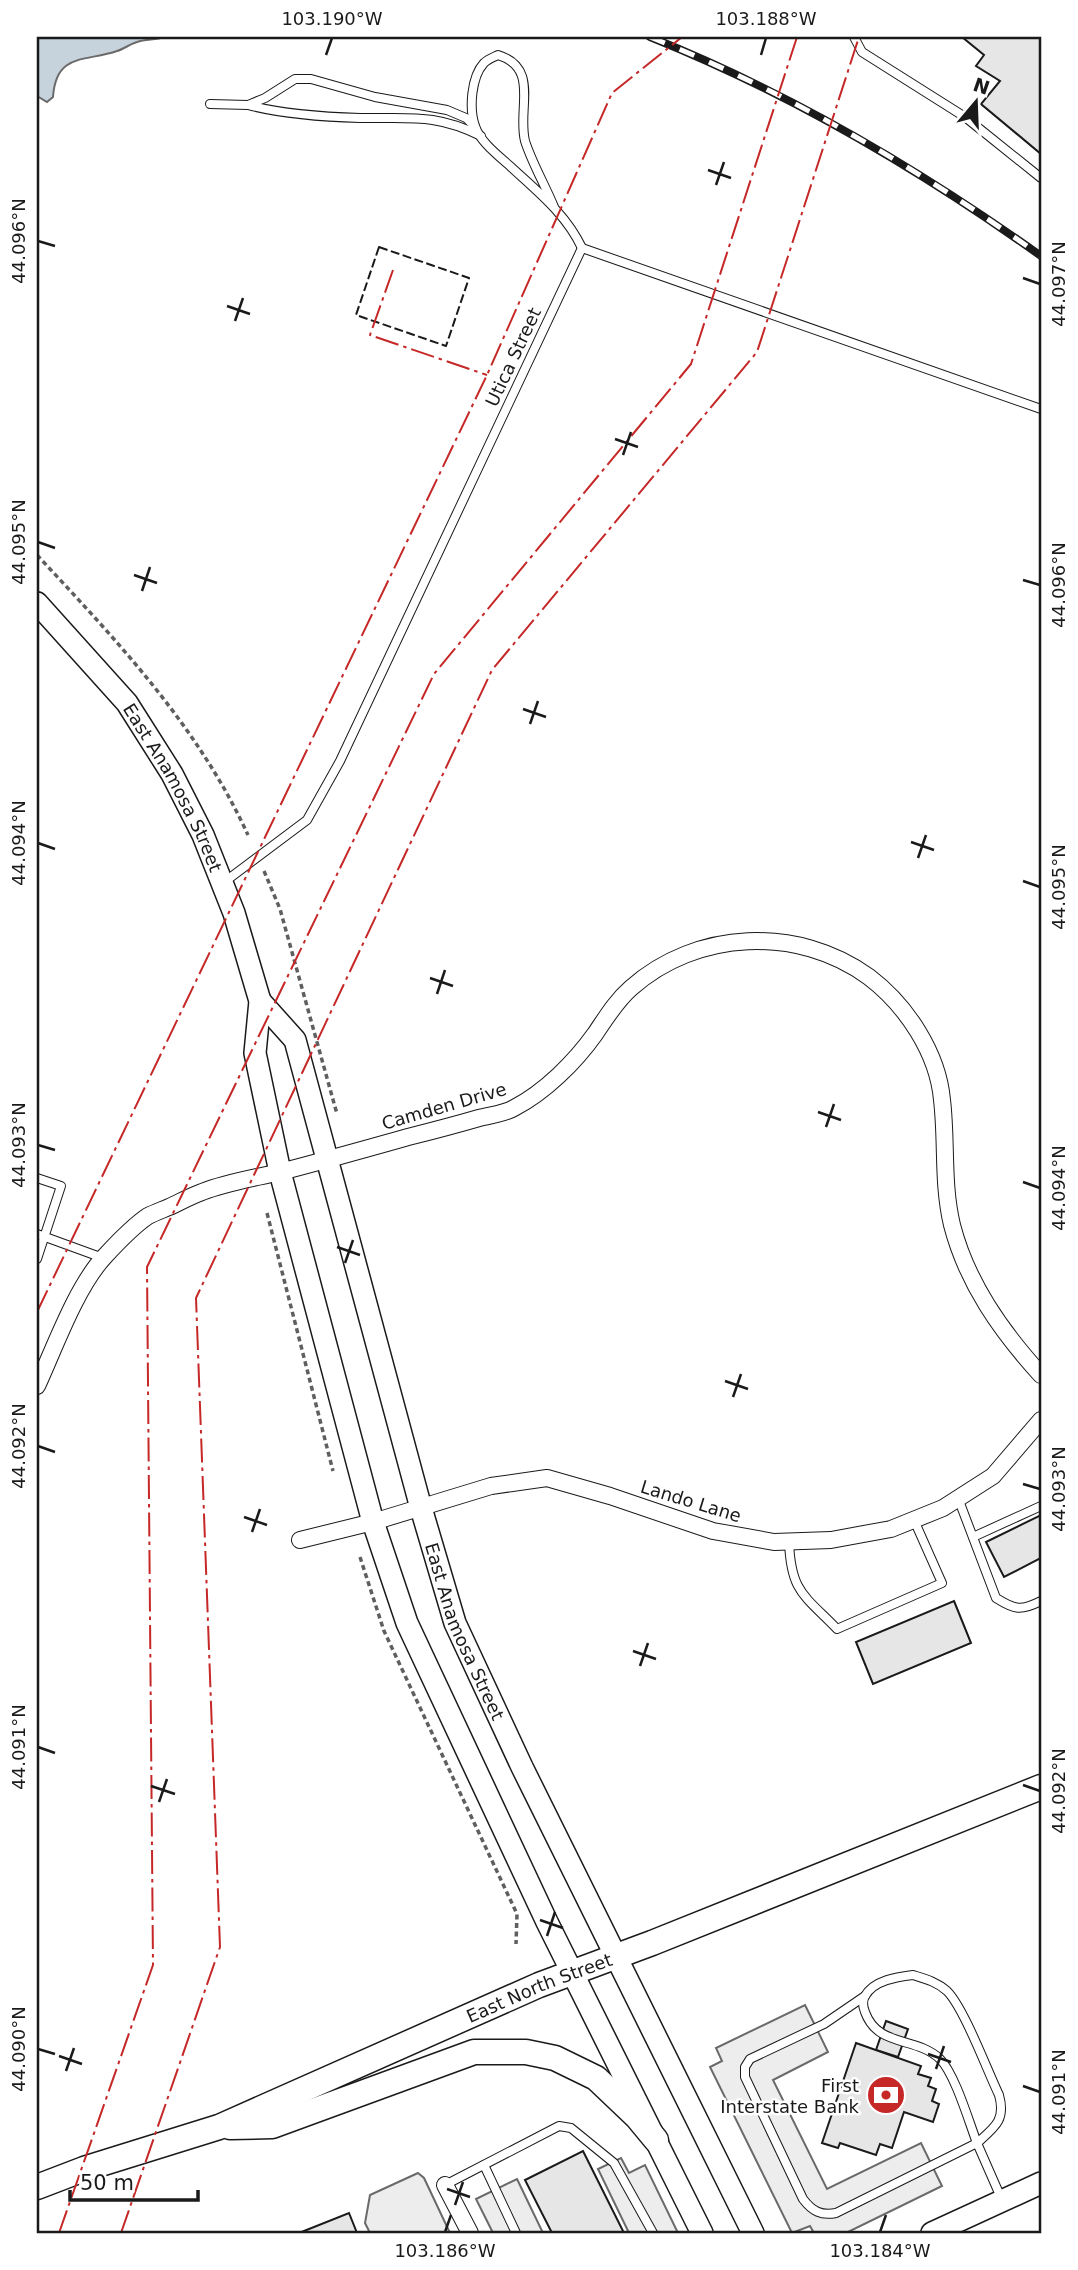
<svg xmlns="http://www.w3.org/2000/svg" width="1078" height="2270" font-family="'DejaVu Sans',sans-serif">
  <rect width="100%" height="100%" fill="#fff"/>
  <!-- parking -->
  <g fill="#ededed" stroke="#6a6a6a" stroke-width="2">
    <path d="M805 2005 828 2052 773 2080 827 2189 921 2143 942 2186 846 2233H814L810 2226 792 2233 710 2067 722 2061 716 2048Z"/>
    <path d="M621 2158 629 2173 645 2165 678 2233H629L598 2169Z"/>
    <path d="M418 2173 424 2178 450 2233H370L365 2223 370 2195Z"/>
    <path d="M517 2179 543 2233H493L476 2199Z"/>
  </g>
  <!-- water -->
  <path fill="#c6d2dc" stroke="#6a6a6a" stroke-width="2" d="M37 37H164C156 40 146 39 137 42 130 44 124 49 117 51 86 62 56 52 53 97L47 102 37 96Z"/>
  <!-- building -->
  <g fill="#e6e6e6" stroke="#1a1a1a" stroke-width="2">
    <path d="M962 37H1041V154L981 104 1000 81 976 66 984 55Z"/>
    <path d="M1041 1515V1558L1004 1577 986 1542Z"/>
    <path d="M954 1601 971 1643 873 1684 856 1642Z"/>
    <path d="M886 2021 908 2029 898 2057 876 2050Z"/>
    <path d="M856 2043 921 2066 918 2074 931 2078 928 2086 936 2089 932 2101 939 2104 933 2122 904 2112 892 2148 880 2144 876 2155 840 2143 838 2148 822 2143Z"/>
    <path d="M583 2151 624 2233H552L525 2180Z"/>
    <path d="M349 2213 357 2233H299Z"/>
  </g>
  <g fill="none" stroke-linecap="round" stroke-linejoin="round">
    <defs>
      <g id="lane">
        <path d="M854 37 862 52 965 117 1041 178"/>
        <path d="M210 104 248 105 265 98 295 79H311L375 97 447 110 466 118 475 127"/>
        <path d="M248 105C282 114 325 117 360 118 409 119 435 113 481 136"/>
        <path d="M554 207C545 185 532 163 525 141 517 109 540 68 498 55 494 57 488 59 484 63 471 77 469 109 475 126 480 142 499 156 511 167 538 192 566 214 582 248"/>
        <path d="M223 883 307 820 340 761 582 248 1041 409"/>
        <path d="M37 1178 61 1186 37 1259"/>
        <path d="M37 1234 103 1258"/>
        <path d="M958 1498 996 1598C1015 1610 1021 1611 1041 1601"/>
        <path d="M973 1537 1041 1506"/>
        <path d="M789 1542C791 1592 804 1595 837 1629L942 1583 914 1520"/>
        <path d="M913 1975C926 1979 937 1982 947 1991 964 2008 987 2070 999 2095 1006 2120 995 2127 977 2143 969 2122 955 2074 940 2059 916 2036 878 2048 865 2012 863 2007 862 2001 865 1996 874 1980 897 1977 913 1975Z"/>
        <path d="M865 1996 824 2024 750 2059 745 2067V2077L803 2199C812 2211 821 2216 836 2213L977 2143 1002 2200"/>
        <path d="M484 2165 516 2233"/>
        <path d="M445 2185 559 2126 571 2128 614 2163 653 2233"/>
      </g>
      <g id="street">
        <path d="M37 1386C55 1347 76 1287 105 1256 117 1243 133 1226 148 1216 154 1213 162 1210 169 1207 180 1202 191 1196 202 1192 227 1182 255 1178 280 1172 323 1161 365 1149 408 1137 432 1131 455 1125 479 1118 490 1115 504 1114 514 1108 545 1092 575 1062 595 1034 606 1018 616 1001 631 988 696 930 798 925 869 977 906 1005 938 1053 942 1100 947 1142 942 1183 952 1225 967 1283 1001 1331 1041 1375"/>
        <path d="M300 1540 373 1522 491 1486 547 1478 610 1496 713 1531 774 1542 831 1540 891 1529 943 1508 993 1476 1041 1420"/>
        <path d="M445 2185 470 2233"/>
      </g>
      <g id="secondary">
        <path id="s1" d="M37 603 127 703 172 774 203 835 234 913 260 1001 255 1053 280 1172 373 1522 407 1623 547 1922 702 2233"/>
        <path id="s2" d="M260 1001 295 1040 421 1508 455 1623 522 1767 753 2233"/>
        <path d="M932 2233 1041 2183"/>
      </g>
      <g id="primary">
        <path d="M230 2127 272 2126 474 2052H526L555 2058 596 2078 637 2117 656 2140"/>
        <path id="s3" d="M37 2187 84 2169 219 2127 539 1985 652 1943 1041 1787"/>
      </g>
    </defs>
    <!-- lane casing -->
    <use href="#lane" stroke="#1a1a1a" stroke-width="10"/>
    <!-- street casing -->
    <use href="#street" stroke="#1a1a1a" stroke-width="18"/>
    <!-- secondary casing -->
    <use href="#secondary" stroke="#1a1a1a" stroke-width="24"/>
    <!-- primary casing -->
    <use href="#primary" stroke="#1a1a1a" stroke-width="27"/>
    <!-- path -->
    <g stroke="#5f5f5f" stroke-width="3.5" stroke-dasharray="5 3.5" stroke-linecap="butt">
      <path d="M37 555C117 641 198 726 248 835"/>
      <path d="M264 871 280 909 337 1114"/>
      <path d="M267 1213 333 1471"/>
      <path d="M360 1557 384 1631 517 1914 516 1944"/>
    </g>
    <!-- lane -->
    <use href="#lane" stroke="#fff" stroke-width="8"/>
    <!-- street -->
    <use href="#street" stroke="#fff" stroke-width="16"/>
    <!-- secondary -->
    <use href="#secondary" stroke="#fff" stroke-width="21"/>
    <!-- primary -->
    <use href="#primary" stroke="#fff" stroke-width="24"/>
    <defs>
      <path id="rail" d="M650 37C790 93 919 169 1041 256"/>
    </defs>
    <!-- rail casing -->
    <use href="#rail" stroke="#1a1a1a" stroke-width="8"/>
    <!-- rail -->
    <use href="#rail" stroke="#fff" stroke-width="5" stroke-dasharray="16" stroke-linecap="butt"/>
    <!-- fence -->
    <path stroke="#1a1a1a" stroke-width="2" stroke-dasharray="9 3.5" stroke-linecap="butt" d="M379 247 469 278 446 346 356 315Z"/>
    <!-- power -->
    <g stroke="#c62828" stroke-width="2" stroke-dasharray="24 5 3.5 5" stroke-linecap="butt">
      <path d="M393 270 370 335 487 375"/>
      <path d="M37 1312 487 375 612 93 682 37"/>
      <path d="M59 2233 153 1965 147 1267 434 674 691 364 797 37"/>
      <path d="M121 2233 220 1947 196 1298 492 670 757 352 859 37"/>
    </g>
  </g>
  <!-- ticks -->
  <path fill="none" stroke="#1a1a1a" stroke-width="2.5" d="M326 55 332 38M761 55 766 38M708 170 731 178M716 185 724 162M38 241 55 246M1023 278 1040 284M227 306 250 314M235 321 243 298M615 439 638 447M623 455 631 432M38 542 55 548M134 575 157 583M1023 580 1040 585M142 591 150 567M523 709 546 717M530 724 538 701M911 842 934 850M38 843 55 849M918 858 926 835M1023 881 1040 887M430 978 453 986M437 994 445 970M818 1112 841 1120M826 1127 834 1104M38 1145 55 1150M1023 1182 1040 1188M337 1247 360 1255M345 1263 353 1240M725 1381 748 1389M733 1397 741 1374M38 1446 55 1452M1023 1484 1040 1489M244 1517 267 1525M252 1532 260 1509M633 1651 656 1659M640 1666 648 1643M38 1747 55 1753M1023 1785 1040 1791M151 1786 175 1794M159 1802 167 1779M540 1920 563 1928M547 1936 555 1912M38 2049 55 2054M928 2054 951 2062M59 2056 82 2064M936 2069 944 2046M66 2071 74 2048M1023 2086 1040 2092M447 2189 470 2197M455 2205 463 2182M445 2232 451 2215M880 2232 886 2215"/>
  <!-- icons -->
  <defs>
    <symbol id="bank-disc" viewBox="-11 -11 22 22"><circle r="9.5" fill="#c62828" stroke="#fff"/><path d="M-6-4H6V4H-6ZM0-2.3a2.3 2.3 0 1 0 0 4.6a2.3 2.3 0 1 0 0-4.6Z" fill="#fff"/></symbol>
  </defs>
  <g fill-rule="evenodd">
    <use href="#bank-disc" x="864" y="2073" width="44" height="44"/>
  </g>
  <g text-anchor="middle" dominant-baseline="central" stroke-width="5" stroke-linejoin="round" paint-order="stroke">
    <!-- street labels -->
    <g font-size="18" fill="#1a1a1a" stroke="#fff">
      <text transform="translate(513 357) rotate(-65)">Utica Street</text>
      <text stroke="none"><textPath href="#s1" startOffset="231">East Anamosa Street</textPath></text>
      <text transform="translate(444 1106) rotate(-16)">Camden Drive</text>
      <text transform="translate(691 1501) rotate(17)">Lando Lane</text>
      <text stroke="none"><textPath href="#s2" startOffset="668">East Anamosa Street</textPath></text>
      <text stroke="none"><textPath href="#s3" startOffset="541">East North Street</textPath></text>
    </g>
    <!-- poi labels -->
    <g font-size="18" fill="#1a1a1a" stroke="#fff" text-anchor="end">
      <text x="859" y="2085">First<tspan x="859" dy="21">Interstate Bank</tspan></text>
    </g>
  </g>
  <!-- border -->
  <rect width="1078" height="2270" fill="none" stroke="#ffffff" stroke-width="77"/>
  <!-- north arrow -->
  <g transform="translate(976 102) rotate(19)" stroke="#ffffff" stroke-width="5" paint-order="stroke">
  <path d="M0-5L12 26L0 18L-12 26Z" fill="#1a1a1a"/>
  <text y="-10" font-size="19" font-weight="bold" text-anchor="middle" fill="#1a1a1a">N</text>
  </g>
  <!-- scale -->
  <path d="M70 2190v10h128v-10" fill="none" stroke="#1a1a1a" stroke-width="3.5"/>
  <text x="80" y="2190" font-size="21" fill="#1a1a1a" stroke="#ffffff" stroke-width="5" paint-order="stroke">50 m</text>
  <rect x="38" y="38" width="1002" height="2194" fill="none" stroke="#1a1a1a" stroke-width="2.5"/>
  <g font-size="18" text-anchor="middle" fill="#1a1a1a">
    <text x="332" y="25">103.190°W</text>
    <text x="766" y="25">103.188°W</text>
    <text transform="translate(19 241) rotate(-90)" y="6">44.096°N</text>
    <text transform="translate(1059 284) rotate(-90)" y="6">44.097°N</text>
    <text transform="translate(19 542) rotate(-90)" y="6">44.095°N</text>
    <text transform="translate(1059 585) rotate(-90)" y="6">44.096°N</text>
    <text transform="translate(19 843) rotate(-90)" y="6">44.094°N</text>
    <text transform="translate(1059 887) rotate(-90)" y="6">44.095°N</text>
    <text transform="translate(19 1145) rotate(-90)" y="6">44.093°N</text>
    <text transform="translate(1059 1188) rotate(-90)" y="6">44.094°N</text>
    <text transform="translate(19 1446) rotate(-90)" y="6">44.092°N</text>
    <text transform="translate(1059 1489) rotate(-90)" y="6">44.093°N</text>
    <text transform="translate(19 1747) rotate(-90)" y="6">44.091°N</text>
    <text transform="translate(1059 1791) rotate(-90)" y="6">44.092°N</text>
    <text transform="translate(19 2049) rotate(-90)" y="6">44.090°N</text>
    <text transform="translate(1059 2092) rotate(-90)" y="6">44.091°N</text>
    <text x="445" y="2257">103.186°W</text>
    <text x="880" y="2257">103.184°W</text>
  </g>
</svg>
